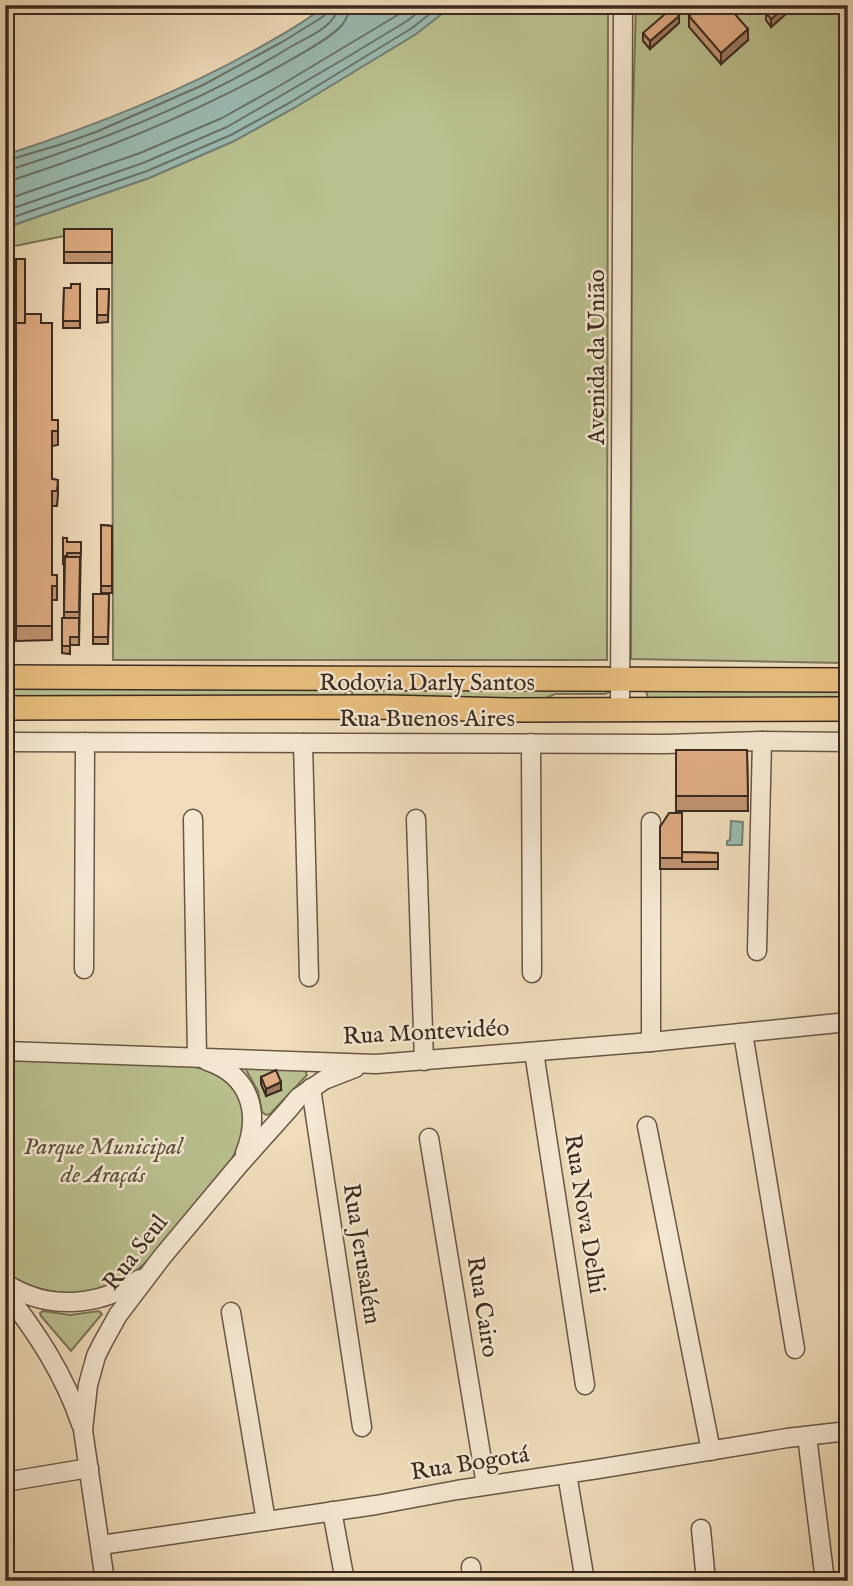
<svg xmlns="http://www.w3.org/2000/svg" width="853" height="1586" font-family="'IM FELL English',serif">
  <rect width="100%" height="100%" fill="#f0dcba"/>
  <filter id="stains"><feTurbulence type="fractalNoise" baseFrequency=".00286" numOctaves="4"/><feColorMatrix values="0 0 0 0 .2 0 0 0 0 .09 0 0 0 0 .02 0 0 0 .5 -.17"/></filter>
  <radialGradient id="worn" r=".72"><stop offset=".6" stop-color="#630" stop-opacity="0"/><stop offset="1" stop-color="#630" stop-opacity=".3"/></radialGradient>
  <!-- green -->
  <g fill="#bac08f" stroke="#7a7557" stroke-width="2">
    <path d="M453 5H608L607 660H113L112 233 64 236 5 248V228L149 178 234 141 294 108 416 34Z"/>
    <path d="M636 5H848V654L844 663 631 659 632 146Z"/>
    <path d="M5 685 346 686 345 700 5 699Z"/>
    <path d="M352 686 612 689 608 693 605 694H555L539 701H352Z"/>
    <path d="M646 691H848V703H651L648 698Z"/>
    <path d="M5 1060 189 1066C242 1074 258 1116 231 1160 211 1184 192 1208 172 1231 161 1245 150 1260 136 1271 97 1301 45 1299 5 1272Z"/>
    <path d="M245 1068 305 1070 307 1075 270 1114 266 1115 262 1112 258 1091Z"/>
    <path d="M43 1311 70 1315 99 1311 102 1314 71 1351 41 1316 40 1313Z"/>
  </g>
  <!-- water -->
  <g fill="#9abbb1" stroke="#748177" stroke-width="2">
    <path d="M326 5H453L416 34 294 108 234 141 149 178 5 228V155C91 127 174 95 253 51 278 37 304 23 326 5Z"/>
    <path d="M731 821 743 822 742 845H727V841L730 840Z"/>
  </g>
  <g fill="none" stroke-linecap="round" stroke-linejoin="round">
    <!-- shore -->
    <g stroke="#6a7268" stroke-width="2">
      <path d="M5 161 59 145 96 132 203 85 282 42 321 18 328 12 330 5"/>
      <path d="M5 170 12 169C110 138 205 100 292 46 308 37 337 26 338 5"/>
      <path d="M5 181 16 179C108 149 195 113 280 66 297 56 330 39 342 25 347 19 349 13 349 5"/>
      <path d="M5 200 140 153 222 118 281 85 401 13 410 5"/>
      <path d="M5 211 143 163 227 127 349 56 407 21 427 5"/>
      <path d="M5 220 147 171 231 135 291 102 412 28 441 5"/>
    </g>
    <defs>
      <g id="minor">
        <path d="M620 709 623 5"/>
        <path d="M5 742 665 744 762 741 848 742"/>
        <path d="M303 743 309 977"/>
        <path d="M531 743 532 973"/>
        <path d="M193 819 197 1057"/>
        <path d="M416 819 424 1061"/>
        <path d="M651 822V1042"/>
        <path d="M757 951 762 741"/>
        <path d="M84 969 85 742"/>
        <path d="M743 1033 795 1349"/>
        <path d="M5 1051 376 1064 651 1042 848 1022"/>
        <path d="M534 1052 585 1385"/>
        <path d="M207 1061C250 1075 261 1113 245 1153"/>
        <path d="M311 1088 362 1427"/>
        <path d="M647 1126 711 1451"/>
        <path d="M429 1138 486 1485"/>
        <path d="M5 1283C47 1311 99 1307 140 1279"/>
        <path d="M5 1292C37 1333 64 1374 81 1424"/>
        <path d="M231 1312 266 1521"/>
        <path d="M807 1436 825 1581"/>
        <path d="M567 1474 585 1581"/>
        <path d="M5 1482 89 1468"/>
        <path d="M332 1511 345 1581"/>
        <path d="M701 1529 706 1581"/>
        <path d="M101 1545 376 1505 457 1490 598 1469 787 1438 848 1431"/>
        <path d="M471 1567 472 1581"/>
        <path d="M105 1581 83 1430 88 1385 96 1356 103 1342 118 1315 162 1257 238 1166 288 1110 298 1098 324 1080 355 1068"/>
      </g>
      <g id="major">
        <path d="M5 677 848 680"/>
        <path d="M5 708 387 707 512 710 848 709"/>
      </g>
    </defs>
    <!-- minor casing -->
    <use href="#minor" stroke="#685646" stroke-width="21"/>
    <!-- major casing -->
    <use href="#major" stroke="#3b2a1f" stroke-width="26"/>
    <!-- minor -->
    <use href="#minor" stroke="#f5e8d2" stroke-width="18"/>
    <!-- major -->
    <use href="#major" stroke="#e8be7d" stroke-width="23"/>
  </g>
  <!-- wall -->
  <g fill="#c09471" stroke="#3b2a1f" stroke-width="2">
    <path d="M768 5H796L771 27 766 20V13L768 11Z"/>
    <path d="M689 16 748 40 721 64 689 27Z"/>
    <path d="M679 23 650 49 643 41V33Z"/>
    <rect x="64" y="229" width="48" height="34"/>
    <path d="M16 259 25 321 41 323 52 420H58V445L52 446V479L58 480V494L57 506H52V575H57V600H52V640L16 641Z"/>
    <path d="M80 284V328H63L64 288H71Z"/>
    <path d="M97 289H109L108 322 97 323Z"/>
    <path d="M101 525 112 526V593H101Z"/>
    <path d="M63 538 67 542H81L79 645H70V654L62 653V618H64V564H63Z"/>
    <path d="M93 594H109L108 644H93Z"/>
    <path d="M676 750H747L748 811H676Z"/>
    <path d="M660 827 682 852 718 853V869H682V868V869H660Z"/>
    <path d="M261 1077 281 1090 266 1096 261 1084Z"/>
  </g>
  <!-- shaded-wall -->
  <g fill="#9c785c" stroke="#3b2a1f" stroke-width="2">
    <path d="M787 5H796L771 27V19Z"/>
    <path d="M679 16V23L650 49V41Z"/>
    <path d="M748 29V40L721 64V53Z"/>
    <path d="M281 1082V1090L266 1096V1089Z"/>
  </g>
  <!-- building -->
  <g fill="#dfac83" stroke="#3b2a1f" stroke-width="2">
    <path d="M701 5H727L748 29 721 53 689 16Z"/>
    <path d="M768 5H787L771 19 766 13 770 9 768 6Z"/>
    <path d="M672 8 679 16 650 41 643 33Z"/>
    <rect x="64" y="229" width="48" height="23"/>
    <rect x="16" y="259" width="9" height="64"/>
    <path d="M71 284H80V321H63L64 288H71Z"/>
    <path d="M97 289H109L108 315H97Z"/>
    <path d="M25 314H41V323H52V420H58V431H52V479L58 480 57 491H52V575H57V586H52V626H16V323H25Z"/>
    <path d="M101 525 112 526V586H101Z"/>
    <path d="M63 538H67V542H81V553H67V556H63Z"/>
    <path d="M65 557H80L79 612H64Z"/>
    <path d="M93 594H109L108 637H93Z"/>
    <path d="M62 618H79V637H70V646H62Z"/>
    <path d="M676 750H747L748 796H676Z"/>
    <path d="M669 813H682V858H660V827Z"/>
    <path d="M682 852 718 853V862H682Z"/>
    <path d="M276 1070 281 1082 266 1089 261 1077Z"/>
  </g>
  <g text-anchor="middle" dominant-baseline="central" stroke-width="5" stroke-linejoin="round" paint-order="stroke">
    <!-- street labels -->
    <g font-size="24" fill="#3b2a1f" stroke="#f5e8d2">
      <text transform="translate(597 357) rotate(-90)">Avenida da União</text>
      <text x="427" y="683">Rodovia Darly Santos</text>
      <text x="427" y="719">Rua Buenos Aires</text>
      <text transform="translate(426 1033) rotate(-3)">Rua Montevidéo</text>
      <text transform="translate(584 1214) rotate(81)">Rua Nova Delhi</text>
      <text transform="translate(136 1253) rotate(-52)">Rua Seul</text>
      <text transform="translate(361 1254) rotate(81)">Rua Jerusalém</text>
      <text transform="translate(482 1307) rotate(81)">Rua Cairo</text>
      <text transform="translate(470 1464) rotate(-9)">Rua Bogotá</text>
    </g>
    <!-- park labels -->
    <g font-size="24" font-style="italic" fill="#5b503b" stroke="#f5e8d2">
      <text x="103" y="1147">Parque Municipal<tspan x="103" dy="28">de Araçás</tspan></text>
    </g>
  </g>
  <!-- margin -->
  <rect width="853" height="1586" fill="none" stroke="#f0dcba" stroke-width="28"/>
  <rect x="7" y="7" width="839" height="1572" fill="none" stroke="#3b2a1f" stroke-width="3.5"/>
  <rect x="14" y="14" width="825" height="1558" fill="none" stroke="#3b2a1f" stroke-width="2"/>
  <rect width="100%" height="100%" filter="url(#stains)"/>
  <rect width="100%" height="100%" fill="url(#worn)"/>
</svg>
